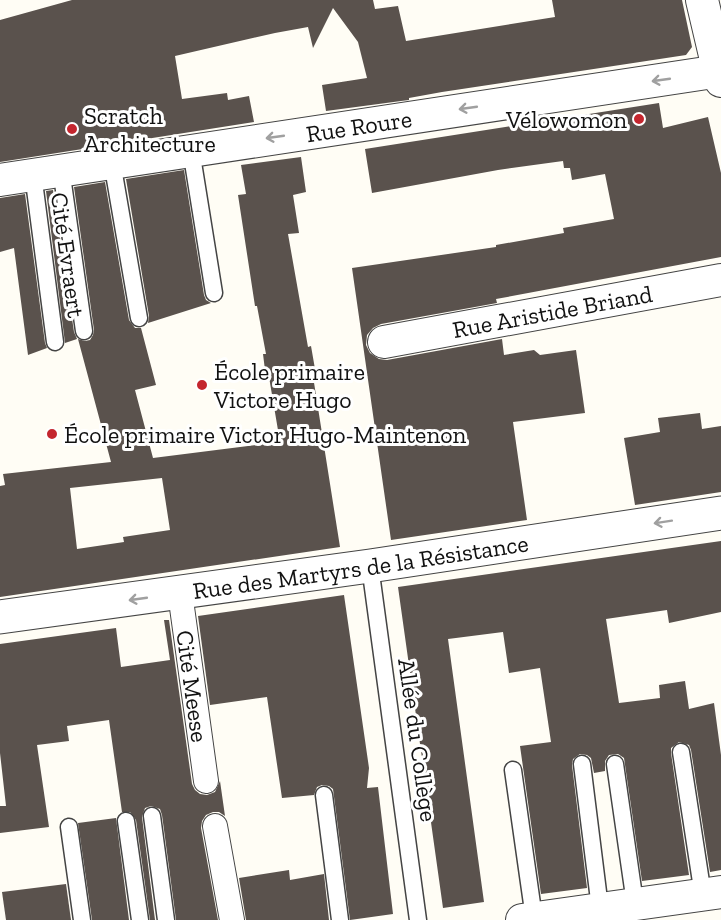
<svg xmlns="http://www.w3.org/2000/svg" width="721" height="920" font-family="'Zilla Slab',serif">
  <rect width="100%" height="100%" fill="#fffdf5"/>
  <!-- building -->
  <g fill="#5a524d" fill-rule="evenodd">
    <path d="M72 0H373L375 9 398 6 406 41 555 17 552 0H682L692 47 686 55 442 92 409 98V100L401 101 326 111 322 85 367 78 358 42 333 8 313 48 308 27 275 33 175 56 182 99 227 93 228 100 249 96 254 122 0 162V20Z"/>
    <path d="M659 103 663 128 708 117 721 173V257L496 299 497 303 381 324 373 328 367 335 366 345 370 353 379 359 387 360 502 339 504 355 534 350 540 355 576 350 585 413 513 422 527 520 391 540 352 268 496 247V245L564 233 563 228 614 219 605 174 572 180 570 168H564L563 161 498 170 372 193 365 149Z"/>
    <path d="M301 157 306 192 293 195 299 233 288 234 308 347 311 346 315 369 312 370 340 547 0 597V486L5 485 3 474 111 462 78 339 85 341 90 340 93 335 94 330 74 187 105 182 129 320 135 328H141L156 385 135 390 153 458 280 442 269 377 266 378 263 354H266L257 306H255L238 195 246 194 241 165ZM162 478 170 530 123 537 124 542 77 549 70 488Z"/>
    <path d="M184 170 204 295 206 300 211 303 148 323 149 316 126 179Z"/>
    <path d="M53 190 74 332 77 339 65 343 46 191Z"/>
    <path d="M25 194 45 343 47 348 28 355 14 248 0 252V198Z"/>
    <path d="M700 413 702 429 721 426V492L635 505 624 438 660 432 658 418Z"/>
    <path d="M721 541V612L669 623 667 610 606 619 619 703 660 698 659 685 685 681 689 709 714 703 721 755V870L710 872 691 750 689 745 679 742 671 748V753L689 875 642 881 624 758 618 754 609 755 605 761V771L594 773 591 758 587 755 580 754 573 759 572 765 587 888 541 894 520 746 551 742 540 668 509 673 503 632 448 639 484 902 443 908 398 587Z"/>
    <path d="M344 595 369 768 367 788 378 787 393 914 350 920 333 789 329 786 322 785 317 787 314 795 282 798 267 697 210 705 198 616Z"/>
    <path d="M164 620H169L192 784 195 790 200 794 207 795 215 792 220 781 225 816 219 812H213L206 815 202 821 201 828 218 920H176L162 815 160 809 151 806 145 808 142 817 155 920H150L136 820 130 812H122L109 720 67 726 69 741 37 745 49 827 0 833V806H6L0 753V644L116 628 121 667 170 660Z"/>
    <path d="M116 818 129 920H92L78 823Z"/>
    <path d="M289 870 290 880 324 874 329 920H246L239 878Z"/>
    <path d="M66 884 71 920H6L2 892Z"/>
  </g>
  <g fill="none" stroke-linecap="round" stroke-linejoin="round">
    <defs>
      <g id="service">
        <path d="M191 150 214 293"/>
        <path d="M112 162 139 318"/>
        <path d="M61 169 84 331"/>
        <path d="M33 174 55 342"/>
        <path d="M370 566 418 920"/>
        <path d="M681 752 703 895"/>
        <path d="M582 764 600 908"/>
        <path d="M615 764 635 903"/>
        <path d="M513 770 534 918"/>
        <path d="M324 795 340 920"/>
        <path d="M152 816 166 920"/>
        <path d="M126 821 140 920"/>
        <path d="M69 827 82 920"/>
      </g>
      <g id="pedestrian">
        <path id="s1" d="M180 593 206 781"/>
        <path d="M215 826 232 920"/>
      </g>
      <g id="minor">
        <path d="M702 0 721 81"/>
        <path id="s2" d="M0 180 719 71"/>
        <path id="s3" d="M384 342 721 280"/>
        <path d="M522 920 721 892"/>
      </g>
      <g id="tertiary">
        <path id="s4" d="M0 617 370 566 721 513"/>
      </g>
    </defs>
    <!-- service casing -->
    <use href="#service" stroke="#444" stroke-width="19"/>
    <!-- pedestrian casing -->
    <use href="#pedestrian" stroke="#444" stroke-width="26"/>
    <!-- minor casing -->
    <use href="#minor" stroke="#444" stroke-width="34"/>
    <!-- tertiary casing -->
    <use href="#tertiary" stroke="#444" stroke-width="35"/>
    <!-- service -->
    <use href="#service" stroke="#fff" stroke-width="16"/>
    <!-- pedestrian -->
    <use href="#pedestrian" stroke="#fff" stroke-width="24"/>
    <!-- minor -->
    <use href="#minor" stroke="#fff" stroke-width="32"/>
    <!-- tertiary -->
    <use href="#tertiary" stroke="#fff" stroke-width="33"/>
  </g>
  <!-- one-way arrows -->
  <defs><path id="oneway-shaft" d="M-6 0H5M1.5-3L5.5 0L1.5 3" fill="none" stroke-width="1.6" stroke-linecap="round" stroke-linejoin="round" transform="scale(1.5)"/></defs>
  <g stroke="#a0a0a0">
    <use href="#oneway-shaft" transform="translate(661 80) rotate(172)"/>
    <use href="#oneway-shaft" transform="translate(468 108) rotate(172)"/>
    <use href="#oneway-shaft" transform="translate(275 137) rotate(172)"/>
    <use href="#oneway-shaft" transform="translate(663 522) rotate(171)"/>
    <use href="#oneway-shaft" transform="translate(138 599) rotate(172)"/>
  </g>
  <!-- markers -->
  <g fill="#c4262e" stroke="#fff" stroke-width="2">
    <circle cx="639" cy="119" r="6"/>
    <circle cx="72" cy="129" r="6"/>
    <circle cx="202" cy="385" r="6"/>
    <circle cx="52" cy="434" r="6"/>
  </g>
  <g text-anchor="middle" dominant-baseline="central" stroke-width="6" stroke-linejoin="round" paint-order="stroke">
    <!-- poi labels -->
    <g font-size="24" fill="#111" stroke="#fff" text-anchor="start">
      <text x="84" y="115">Scratch<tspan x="84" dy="28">Architecture</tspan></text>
      <text x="627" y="119" text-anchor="end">Vélowomon</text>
      <text x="214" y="371">École primaire<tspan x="214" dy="28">Victore Hugo</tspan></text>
      <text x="64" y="434">École primaire Victor Hugo-Maintenon</text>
    </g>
    <!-- street labels -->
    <g font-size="24" fill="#111" stroke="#fff">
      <text stroke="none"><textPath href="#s2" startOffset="363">Rue Roure</textPath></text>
      <text transform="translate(68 255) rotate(82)">Cité Evraert</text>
      <text stroke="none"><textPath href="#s3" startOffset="171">Rue Aristide Briand</textPath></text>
      <text stroke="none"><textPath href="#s4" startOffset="364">Rue des Martyrs de la Résistance</textPath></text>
      <text stroke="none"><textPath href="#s1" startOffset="94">Cité Meese</textPath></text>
      <text transform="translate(418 740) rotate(82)">Allée du Collège</text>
    </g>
  </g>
</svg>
